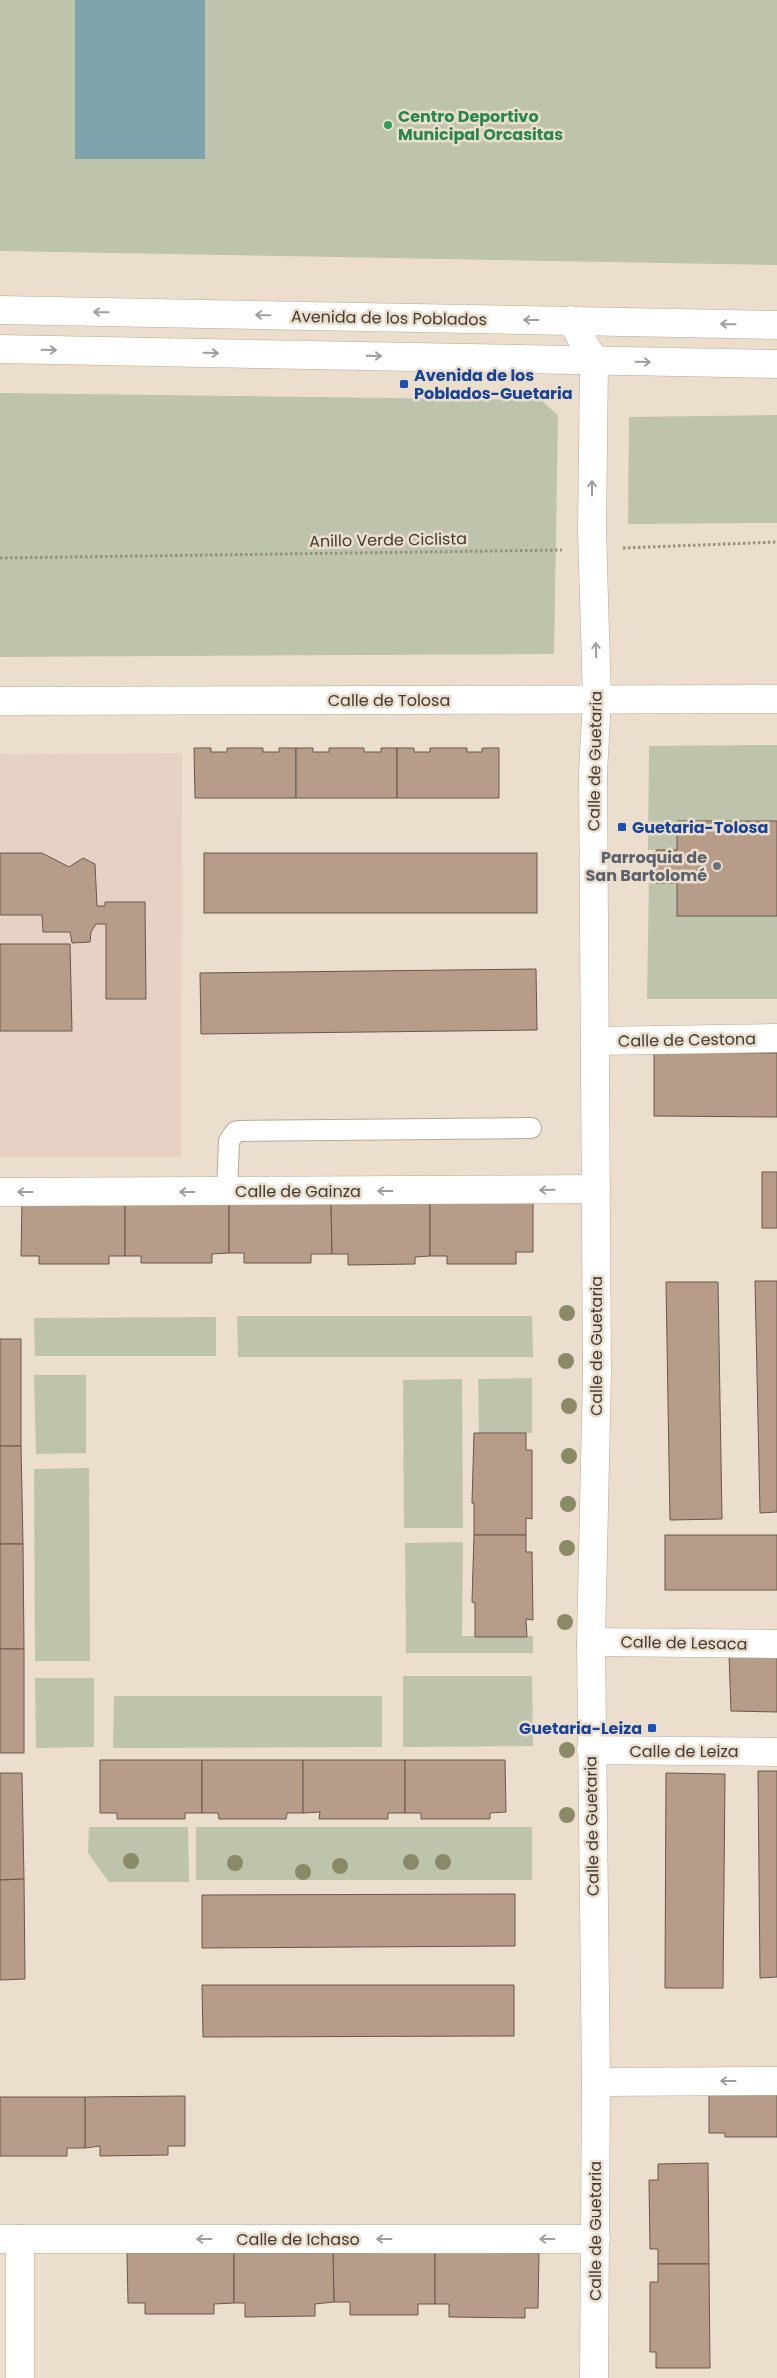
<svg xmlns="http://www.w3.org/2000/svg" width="777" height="2378" font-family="Poppins,sans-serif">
  <rect width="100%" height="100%" fill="#ebdecc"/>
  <!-- education -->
  <path fill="#e7d1c5" d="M182 753 181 1157H0V754Z"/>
  <!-- green -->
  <g fill="#bec4ab">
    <path d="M0 0H777V265L0 251Z"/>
    <path d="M0 393 541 400 558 415 554 654 0 657Z"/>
    <path d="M777 415V523L628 524 629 417Z"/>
    <path d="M777 745V821L677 822V850H648L649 746Z"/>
    <path d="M649 883H677V916H777V999H647Z"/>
    <path d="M237 1316H532L533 1357H238Z"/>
    <path d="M216 1317V1356H35L34 1318Z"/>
    <path d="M34 1375H86V1453L36 1454Z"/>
    <path d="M532 1378V1433H479L478 1379Z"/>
    <path d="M462 1379 463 1528H404L403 1380Z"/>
    <path d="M89 1468 90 1661H35L34 1469Z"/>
    <path d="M463 1542 462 1636H533V1653H406L405 1543Z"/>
    <path d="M403 1676H532L533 1746 403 1747Z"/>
    <path d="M35 1678H94V1747L36 1748Z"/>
    <path d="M114 1696H382V1747L113 1748Z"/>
    <path d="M89 1827H188L189 1882H109L88 1853Z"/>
    <rect x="196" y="1827" width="336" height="53"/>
  </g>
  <!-- water -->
  <rect fill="#7fa3ab" x="75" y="0" width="130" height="159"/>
  <!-- building -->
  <g fill="#b69c89" stroke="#68584d">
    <path d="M194 748H211V752H227V748H263V752H279V748H296V798H195Z"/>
    <path d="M296 748H313V752H329V748H364V752H381V748H397V798H296Z"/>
    <path d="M397 748H414V752H430V748H467V752H482V748H499V798H397Z"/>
    <path d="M677 821H777V916H677V883H656V850H677Z"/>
    <path d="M0 853H42L69 867 83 858 95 864 97 906H105V902H145L146 999H106V924H96L91 932 90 942 72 943 70 932H43L42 915H0Z"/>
    <rect x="204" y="853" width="333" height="60"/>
    <path d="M0 944H70L72 1031H0Z"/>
    <path d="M536 969 537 1030 201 1034 200 973Z"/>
    <path d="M654 1052 777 1053V1117L654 1116Z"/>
    <rect x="762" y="1172" width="15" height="56"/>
    <path d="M22 1201 125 1202V1256H109V1264H39V1256H21Z"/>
    <path d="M125 1202H229V1253L212 1254V1263H141V1256H125Z"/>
    <path d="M229 1202H331L332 1254H311V1263H244V1253H229Z"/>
    <path d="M331 1202H430V1256L415 1257V1264L348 1265V1254H332Z"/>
    <path d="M430 1202H533V1252H516V1264H447V1256H430Z"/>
    <path d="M755 1281H777V1512L760 1513Z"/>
    <path d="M666 1282H718L722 1519 670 1520Z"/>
    <rect x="0" y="1339" width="21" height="107"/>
    <path d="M474 1433H526V1450H532V1519L526 1518V1535H474V1503H472Z"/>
    <path d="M0 1446H21L23 1544H0Z"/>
    <path d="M474 1535H526V1552H532L533 1620 526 1619 527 1637H475V1603L472 1602Z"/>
    <rect x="665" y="1535" width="112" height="55"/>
    <path d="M0 1544H23L24 1649H0Z"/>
    <rect x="0" y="1649" width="24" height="104"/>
    <path d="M729 1654 777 1655V1712L731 1711Z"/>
    <path d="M100 1760H202V1813H185V1819H117V1813H100Z"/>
    <path d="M202 1760H303V1813H287L286 1819H219L218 1813H202Z"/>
    <path d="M303 1760H405V1813H388V1819H319L320 1812 303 1813Z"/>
    <path d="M405 1760H505L506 1812 490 1813V1819H421V1813H405Z"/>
    <path d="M758 1771H777V1977L760 1978Z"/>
    <path d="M0 1773H22L24 1879 0 1880Z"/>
    <path d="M666 1773 725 1774 723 1988H665Z"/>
    <path d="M24 1879 25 1979 0 1980V1880Z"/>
    <path d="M515 1894V1946L202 1948V1895Z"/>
    <path d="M202 1985H514V2036L203 2037Z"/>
    <path d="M777 2085V2137H725V2133H709V2086Z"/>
    <path d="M185 2096V2146H168V2155L100 2156V2146L85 2148V2097Z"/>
    <path d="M0 2097H85V2148H67V2156H0Z"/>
    <path d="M708 2163 709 2264H658V2249H650L649 2180H658V2164Z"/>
    <path d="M435 2252V2304H418V2315H350V2302H334L333 2253Z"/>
    <path d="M435 2252 539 2253 538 2308H525V2318L449 2317V2304H435Z"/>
    <path d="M127 2253H234V2303L214 2304V2314H145V2303H128Z"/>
    <path d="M234 2253H333L334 2302 315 2304V2316L245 2317V2303H234Z"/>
    <path d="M658 2264H709L710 2368H656V2352H650V2282H658Z"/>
  </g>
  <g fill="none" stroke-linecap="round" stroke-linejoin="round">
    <defs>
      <path id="lane" d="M227 1191 229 1141 235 1132 239 1131 531 1128"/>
      <g id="street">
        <path d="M571 320 594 361 592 531 597 699 593 773 597 1372 591 1642 596 2082 594 2378"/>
        <path d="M0 701 777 699"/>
        <path d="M596 1041 777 1038"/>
        <path d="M0 1192 596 1189"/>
        <path d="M591 1642 777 1644"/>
        <path d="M591 1750 777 1752"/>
        <path d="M596 2082 777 2081"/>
        <path d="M0 2239H596"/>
        <path d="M20 2239V2378"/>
      </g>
      <g id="primary">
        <path d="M0 310 777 325"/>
        <path d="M0 349 777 364"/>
      </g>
    </defs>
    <!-- lane casing -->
    <use href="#lane" stroke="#b6a998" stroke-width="22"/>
    <!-- street casing -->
    <use href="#street" stroke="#b6a998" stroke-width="29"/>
    <!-- primary casing -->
    <use href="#primary" stroke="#b6a998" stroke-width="29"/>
    <!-- path -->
    <g stroke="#988f83" stroke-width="3" stroke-dasharray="2.5 2.5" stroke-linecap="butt">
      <path d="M623 548 777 542"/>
      <path d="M0 558 562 550"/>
    </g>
    <!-- lane -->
    <use href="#lane" stroke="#fff" stroke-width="20"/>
    <!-- street -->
    <use href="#street" stroke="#fff" stroke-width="28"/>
    <!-- primary -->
    <use href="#primary" stroke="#fff" stroke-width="28"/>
  </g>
  <!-- trees -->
  <g fill="#8b8a67">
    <circle cx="567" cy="1313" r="8"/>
    <circle cx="566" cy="1361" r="8"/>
    <circle cx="569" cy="1406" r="8"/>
    <circle cx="569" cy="1456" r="8"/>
    <circle cx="568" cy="1504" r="8"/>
    <circle cx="567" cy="1548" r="8"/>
    <circle cx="565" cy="1622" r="8"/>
    <circle cx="567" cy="1750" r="8"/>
    <circle cx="567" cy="1815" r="8"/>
    <circle cx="131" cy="1861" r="8"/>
    <circle cx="411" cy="1862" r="8"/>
    <circle cx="443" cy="1862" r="8"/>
    <circle cx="235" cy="1863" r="8"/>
    <circle cx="340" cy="1866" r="8"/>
    <circle cx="303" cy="1872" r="8"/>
  </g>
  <!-- one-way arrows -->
  <defs><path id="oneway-shaft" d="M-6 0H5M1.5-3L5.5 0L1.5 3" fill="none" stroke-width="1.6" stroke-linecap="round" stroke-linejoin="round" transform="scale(1.25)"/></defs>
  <g stroke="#a09e9a">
    <use href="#oneway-shaft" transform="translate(101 312) rotate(-179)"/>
    <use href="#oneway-shaft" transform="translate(263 315) rotate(-179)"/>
    <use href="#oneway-shaft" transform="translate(531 320) rotate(180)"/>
    <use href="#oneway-shaft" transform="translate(728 324) rotate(-179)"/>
    <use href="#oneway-shaft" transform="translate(49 350) rotate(1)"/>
    <use href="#oneway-shaft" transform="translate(211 353) rotate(1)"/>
    <use href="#oneway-shaft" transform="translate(374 356) rotate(1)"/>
    <use href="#oneway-shaft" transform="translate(643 362) rotate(1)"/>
    <use href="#oneway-shaft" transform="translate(592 488) rotate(-90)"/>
    <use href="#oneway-shaft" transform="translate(596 650) rotate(-92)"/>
    <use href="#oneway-shaft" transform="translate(547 1190) rotate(179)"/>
    <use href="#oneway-shaft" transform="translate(385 1191) rotate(180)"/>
    <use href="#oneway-shaft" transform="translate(25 1192) rotate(180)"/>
    <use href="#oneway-shaft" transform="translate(187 1192) rotate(180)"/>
    <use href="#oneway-shaft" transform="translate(728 2081) rotate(180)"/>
    <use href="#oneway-shaft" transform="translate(204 2239) rotate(180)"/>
    <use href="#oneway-shaft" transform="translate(384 2239) rotate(180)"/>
    <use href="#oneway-shaft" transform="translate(547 2239) rotate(180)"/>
  </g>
  <!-- markers -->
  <circle fill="#2e9e5b" stroke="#ebdecc" stroke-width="2" cx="388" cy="125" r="5"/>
  <g fill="#1a4fb4" stroke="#ebdecc" stroke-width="2">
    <rect x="399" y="379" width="10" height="10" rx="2.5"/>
    <rect x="617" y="822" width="10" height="10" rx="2.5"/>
    <rect x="647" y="1723" width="10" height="10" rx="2.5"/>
  </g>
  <circle fill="#6b7280" stroke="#ebdecc" stroke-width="2" cx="717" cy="866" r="5"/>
  <g text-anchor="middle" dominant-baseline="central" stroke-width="5" stroke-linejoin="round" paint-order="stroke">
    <!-- leisure labels -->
    <g font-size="16" font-weight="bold" fill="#27864d" stroke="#ebdecc" text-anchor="start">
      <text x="398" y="116">Centro Deportivo<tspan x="398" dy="18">Municipal Orcasitas</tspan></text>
    </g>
    <!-- street labels -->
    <g font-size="16" fill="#413c35" stroke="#ebdecc">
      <text transform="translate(389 318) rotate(1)">Avenida de los Poblados</text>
      <text transform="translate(388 540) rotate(-1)">Anillo Verde Ciclista</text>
      <text x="389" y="700">Calle de Tolosa</text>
      <text transform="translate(595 761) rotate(-89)">Calle de Guetaria</text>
      <text transform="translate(687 1040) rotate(-1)">Calle de Cestona</text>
      <text x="298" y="1191">Calle de Gainza</text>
      <text transform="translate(596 1346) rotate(-90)">Calle de Guetaria</text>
      <text transform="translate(684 1643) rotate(1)">Calle de Lesaca</text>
      <text x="684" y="1751">Calle de Leiza</text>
      <text transform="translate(592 1826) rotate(-91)">Calle de Guetaria</text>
      <text transform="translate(595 2231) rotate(-90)">Calle de Guetaria</text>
      <text x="298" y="2239">Calle de Ichaso</text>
    </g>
    <!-- transit labels -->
    <g font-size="16" font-weight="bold" fill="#164399" stroke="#ebdecc" text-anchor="start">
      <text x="414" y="375">Avenida de los<tspan x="414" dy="18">Poblados-Guetaria</tspan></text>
      <text x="632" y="827">Guetaria-Tolosa</text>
      <text x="642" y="1728" text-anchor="end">Guetaria-Leiza</text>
    </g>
    <!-- worship labels -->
    <g font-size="16" font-weight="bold" fill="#5b616d" stroke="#ebdecc" text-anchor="end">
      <text x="707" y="857">Parroquia de<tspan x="707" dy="18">San Bartolomé</tspan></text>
    </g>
  </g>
</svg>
